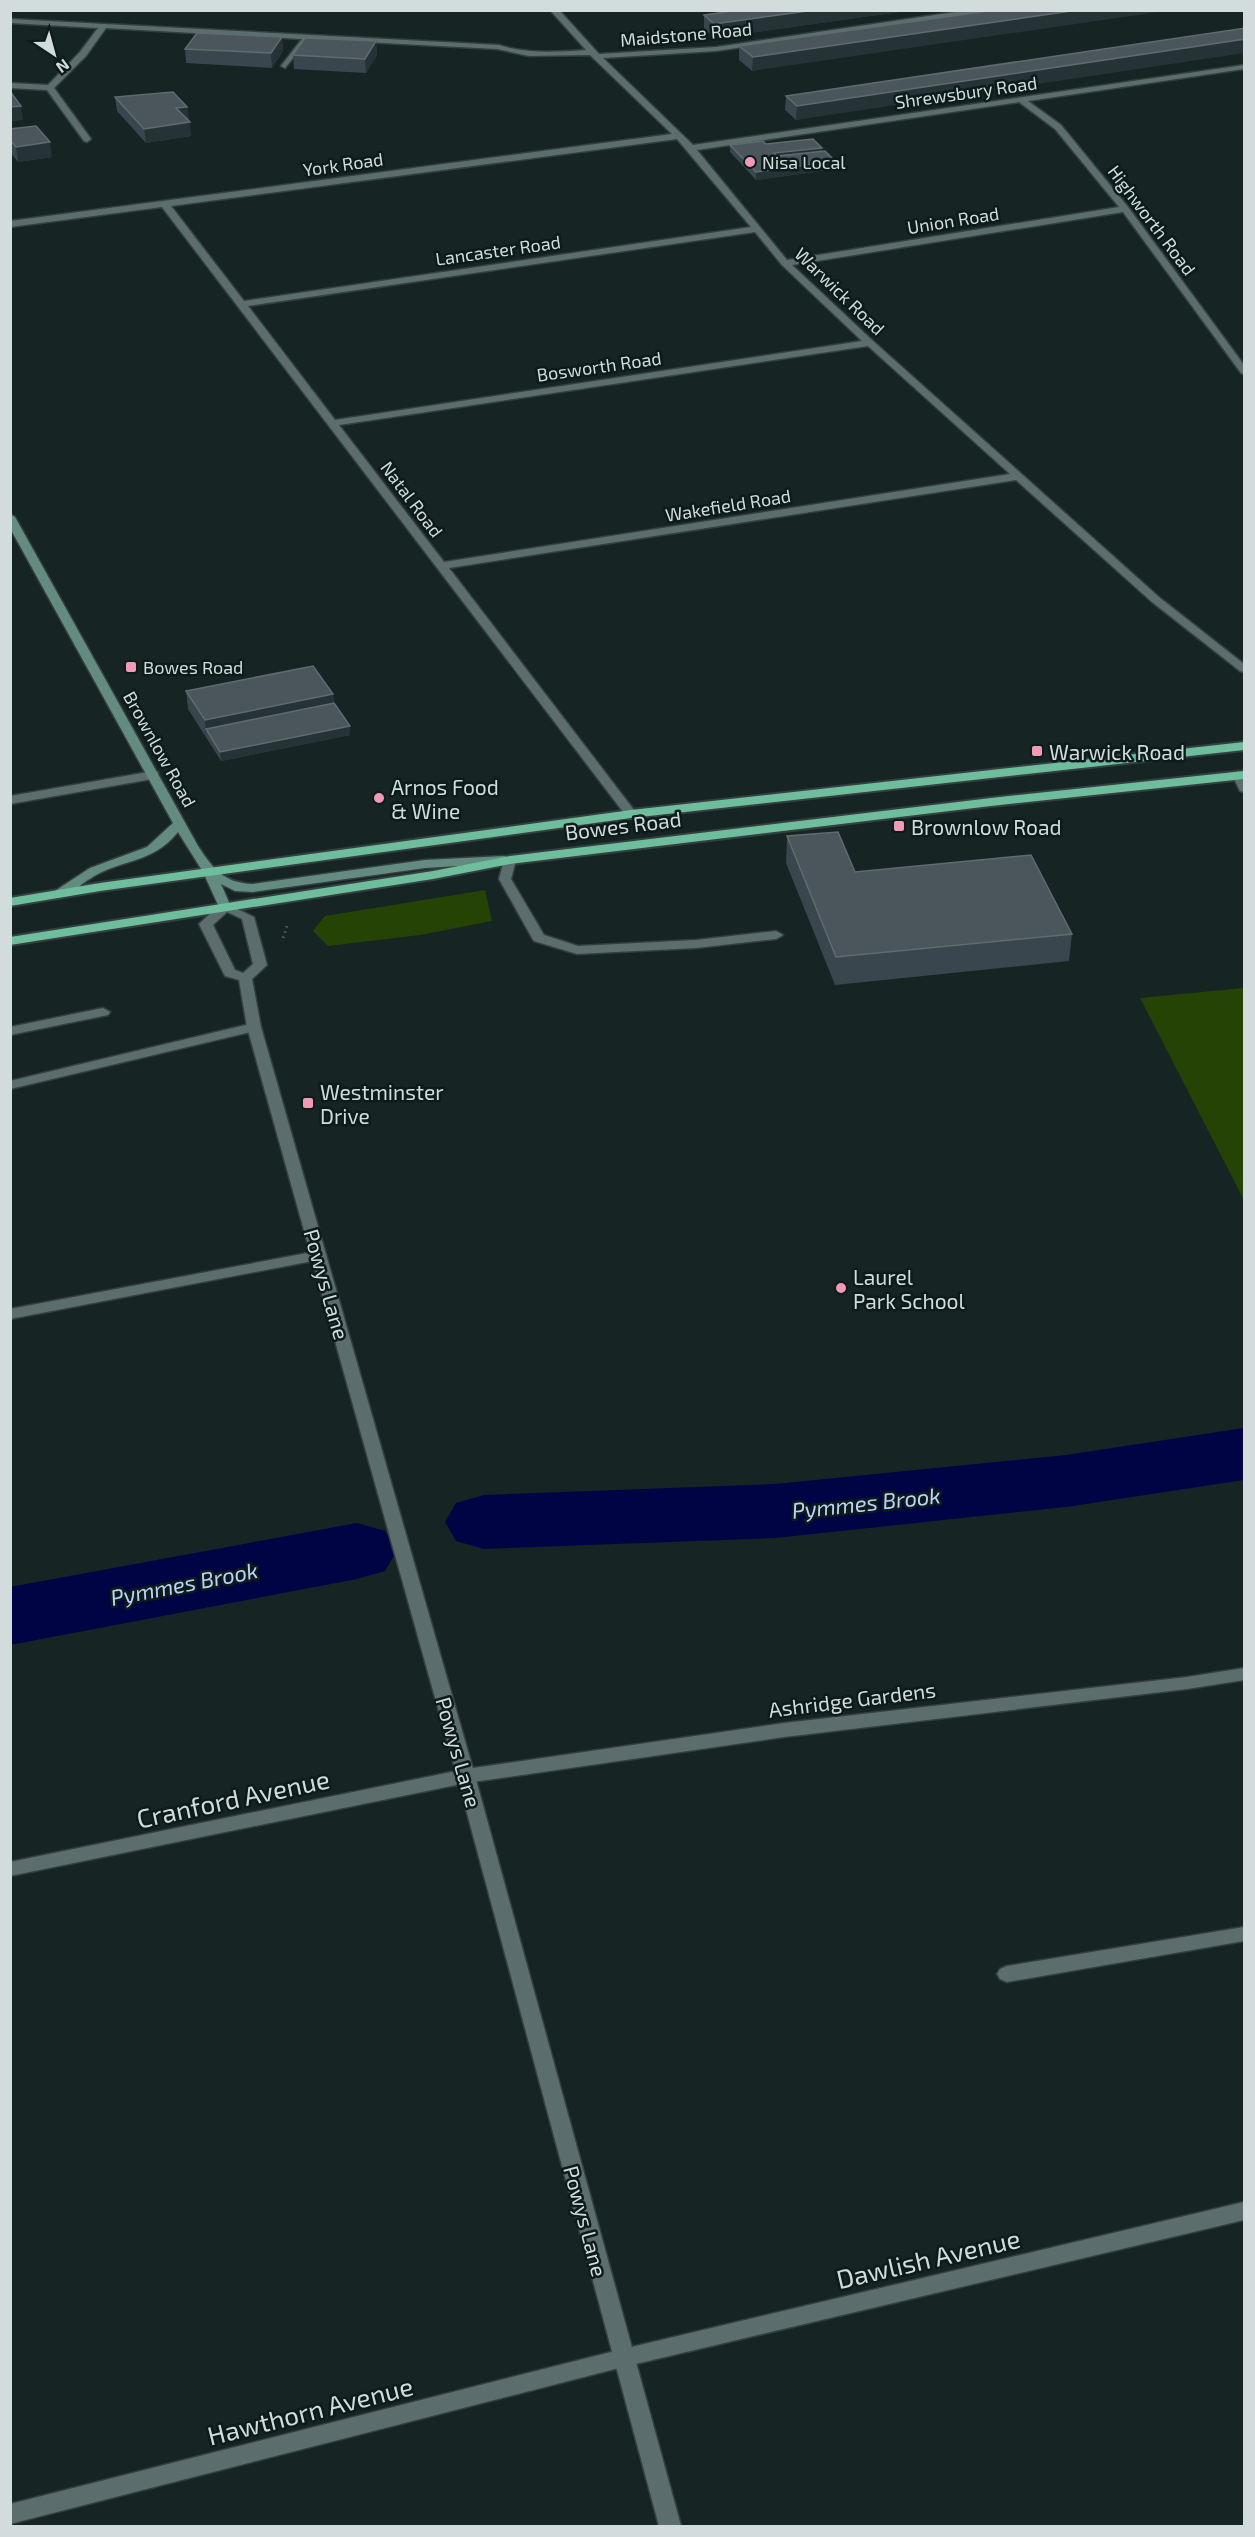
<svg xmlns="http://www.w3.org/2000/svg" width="1255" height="2537" font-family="'Exo 2',sans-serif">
  <rect width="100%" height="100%" fill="#162424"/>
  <!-- green -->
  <g fill="#264306">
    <path d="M485 890 492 921 420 935 328 946 313 931 325 916Z"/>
    <path d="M1244 988V1200L1140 998Z"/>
  </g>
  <!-- forest -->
  <path fill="#315800" d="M51 1596 56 1616 11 1625V1603Z"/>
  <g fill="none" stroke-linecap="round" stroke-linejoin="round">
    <!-- river -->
    <g fill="#000444" fill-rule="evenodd">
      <path d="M1244 1428V1480L1066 1507 775 1538 484 1549 456 1541 445 1522 456 1503 484 1495 775 1484 1066 1455Z"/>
      <path d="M357 1523 385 1531 397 1551 385 1571 357 1579 10 1645V1587Z"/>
    </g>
    <defs>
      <g id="service">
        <path d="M154 771 158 772V778L10 804V796Z"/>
        <path d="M1238 771 1244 776V792L1240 791 1232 775Z"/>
        <path d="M510 856 516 860 511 879 544 935 578 946 696 940 776 931 783 935 776 939 696 948 577 954 534 941 532 938 499 879 504 860Z"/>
        <path d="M254 1023 259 1024 261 1027 259 1030 10 1089V1081Z"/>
      </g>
      <g id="minor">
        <path d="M550 10H559L599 54 716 47 969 10H993L716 51 603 58 693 145 1244 65V69L1028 101 1061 125 1128 207 1244 365V374L1241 373 1123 212 792 265 873 341 1160 598 1244 664V672L1240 671 1152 602 1016 480 449 568 637 814 631 818 627 817 162 207 10 227V221L672 134 590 55 529 56 497 49 308 39 285 68 281 66 302 39 106 28 86 56 54 88 91 139 87 142 84 141 47 90 10 88V83L48 85 80 52 98 28 10 23V19L499 45C527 54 556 52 586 50ZM1019 102 1055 129 1119 207 787 260 697 150ZM677 139 751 227 244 301 171 206ZM755 232 782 265 862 341 335 420 248 306ZM868 346 1010 474 444 562 339 425Z"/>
        <path d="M103 1008 110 1012 108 1015 10 1035V1027Z"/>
        <path d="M318 1251 325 1256 323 1259 10 1319V1309Z"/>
        <path d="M1244 1668V1680L1187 1689 784 1737 466 1783 10 1876V1862L466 1769 784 1723 1187 1677Z"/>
        <path d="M1244 1927V1941L1007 1982 1000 1979 997 1974 1000 1969 1007 1966Z"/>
        <path d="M1244 2202V2220L623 2367 10 2524V2504L623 2349Z"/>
      </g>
      <path id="tertiary" d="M225 903 254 917 267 965 252 979 261 1027 475 1776 681 2526H659L457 1776 247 1027 239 980 225 976 199 924 220 904ZM227 912 242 919 253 964 243 973 235 970 213 925Z"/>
      <path id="secondary" d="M10 514 15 517 198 846C213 869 224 883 253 884L425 860 504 856 508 857 510 860 508 863 425 868 253 892 235 891 221 884 231 907 225 911 219 907 203 872 178 832C150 866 120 858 88 880 78 886 67 900 55 897L54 894 55 891 90 868 147 847 173 823 10 528Z"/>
      <g id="trunk">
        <path d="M1244 742V750L631 818 100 891 10 906V898L100 883 631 810Z"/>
        <path d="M1244 771V779L991 806 510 864 433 879 10 945V937L433 871 510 856 991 798Z"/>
      </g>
    </defs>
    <!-- service casing -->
    <use href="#service" stroke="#343f3f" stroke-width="3"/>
    <!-- minor casing -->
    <use href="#minor" stroke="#343f3f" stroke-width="3"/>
    <!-- tertiary casing -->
    <use href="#tertiary" stroke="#343f3f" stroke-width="3"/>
    <!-- secondary casing -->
    <use href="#secondary" stroke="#343f3f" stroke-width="3"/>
    <!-- trunk casing -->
    <use href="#trunk" stroke="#343f3f" stroke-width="4"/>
    <!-- path -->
    <path stroke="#515d5d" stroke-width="3" stroke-dasharray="1.5 4" stroke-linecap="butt" d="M283 938 288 923"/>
    <!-- service -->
    <use href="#service" fill="#5c6d6d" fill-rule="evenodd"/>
    <!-- minor -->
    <use href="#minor" fill="#5c6d6d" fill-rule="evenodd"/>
    <!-- tertiary -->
    <use href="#tertiary" fill="#5c6d6d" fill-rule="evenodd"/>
    <!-- secondary -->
    <use href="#secondary" fill="#638b7f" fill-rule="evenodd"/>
    <!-- trunk -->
    <use href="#trunk" fill="#6ebe9e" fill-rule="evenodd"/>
  </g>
  <!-- wall -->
  <g fill="#3a464d">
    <path d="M739 10H913L714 38 704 29V15Z"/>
    <path d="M995 10 752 71 739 60V46Z"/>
    <path d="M1245 28 796 120 785 110 786 96Z"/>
    <path d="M282 37 283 51 272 68 186 63 185 49Z"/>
    <path d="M376 41 377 55 366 73 294 69 293 55Z"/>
    <path d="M115 97 187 107 191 136 146 143 117 111Z"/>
    <path d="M10 129 52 157 18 162 10 152Z"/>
    <path d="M766 144 822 151 835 161V169L756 180 730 152V145Z"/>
    <path d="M186 691 333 694 334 703 350 735 221 761 188 709Z"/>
    <path d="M787 836 855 872 1072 934 1069 961 835 985 786 863Z"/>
  </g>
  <!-- shaded-wall -->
  <g fill="#253236">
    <path d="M815 10H913L714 38V24Z"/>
    <path d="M1078 10H1172L752 71 753 57Z"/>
    <path d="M282 37 283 51 272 68 271 53Z"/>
    <path d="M1245 39V53L796 120 797 106Z"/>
    <path d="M376 41 377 55 366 73 365 59Z"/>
    <path d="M21 106 23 120 10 122V107Z"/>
    <path d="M187 107 189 121 176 108Z"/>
    <path d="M190 122 191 136 146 143 144 129Z"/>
    <path d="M50 142 52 157 18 162 16 147Z"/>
    <path d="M822 148V155L774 161V153Z"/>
    <path d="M835 161V169L756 180V172Z"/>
    <path d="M333 694 334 712 206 729V738L205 720Z"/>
    <path d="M350 726V735L221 761 220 752Z"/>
  </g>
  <!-- building -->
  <g fill="#4b565c" stroke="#606b70" stroke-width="1.5">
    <path d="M739 10H815L714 24 704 15Z"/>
    <path d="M995 10H1078L753 57 739 46Z"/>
    <path d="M1245 28V39L797 106 786 96Z"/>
    <path d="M197 33 282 37 271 53 185 49Z"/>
    <path d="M305 38 376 41 365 59 293 55Z"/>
    <path d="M10 91 21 106 10 107Z"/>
    <path d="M173 92 187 107 176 108 190 122 144 129 115 97Z"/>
    <path d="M36 126 50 142 16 147 10 140V129Z"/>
    <path d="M813 139 822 148 774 153 777 156 825 151 835 161 756 172 730 145 763 141 766 144Z"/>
    <path d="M313 666 333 694 205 720 186 691Z"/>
    <path d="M334 703 350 726 220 752 206 729Z"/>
    <path d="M838 832 855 872 1031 855 1072 934 836 957 787 836Z"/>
  </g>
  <!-- markers -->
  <g fill="#f09ab6" stroke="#0d1b1b" stroke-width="2">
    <circle cx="750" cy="162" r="6"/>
    <rect x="125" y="661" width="12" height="12" rx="3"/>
    <rect x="1031" y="745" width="12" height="12" rx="3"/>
    <circle cx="379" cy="798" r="6"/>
    <rect x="893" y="820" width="12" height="12" rx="3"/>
    <rect x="302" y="1097" width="12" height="12" rx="3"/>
    <circle cx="841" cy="1288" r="6"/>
  </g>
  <g text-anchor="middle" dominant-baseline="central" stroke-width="5" stroke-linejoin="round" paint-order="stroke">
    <!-- far-street labels -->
    <g font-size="18" fill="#d3dcdc" stroke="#0d1b1b">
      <text transform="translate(686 34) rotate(-5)">Maidstone Road</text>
      <text transform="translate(966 92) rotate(-8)">Shrewsbury Road</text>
      <text transform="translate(343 164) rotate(-8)">York Road</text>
      <text transform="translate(953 220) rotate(-9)">Union Road</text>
      <text transform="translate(1152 220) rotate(53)">Highworth Road</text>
      <text transform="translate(498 250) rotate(-8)">Lancaster Road</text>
      <text transform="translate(840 291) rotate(44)">Warwick Road</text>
      <text transform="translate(599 366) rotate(-8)">Bosworth Road</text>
      <text transform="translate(412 499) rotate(53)">Natal Road</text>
      <text transform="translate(728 505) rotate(-9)">Wakefield Road</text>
      <text transform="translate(160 749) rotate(61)">Brownlow Road</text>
    </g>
    <!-- far-poi labels -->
    <g font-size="18" fill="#d3dcdc" stroke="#0d1b1b" text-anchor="start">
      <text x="762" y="162">Nisa Local</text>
      <text x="143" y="667">Bowes Road</text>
    </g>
    <!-- poi labels -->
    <g font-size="21" fill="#d3dcdc" stroke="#0d1b1b" text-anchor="start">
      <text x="1049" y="751">Warwick Road</text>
      <text x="391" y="786">Arnos Food<tspan x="391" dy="24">&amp; Wine</tspan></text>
      <text x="911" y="826">Brownlow Road</text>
      <text x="320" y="1091">Westminster<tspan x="320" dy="24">Drive</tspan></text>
      <text x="853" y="1276">Laurel<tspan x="853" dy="24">Park School</tspan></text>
    </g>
    <!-- street labels -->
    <g font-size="21" fill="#d3dcdc" stroke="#0d1b1b">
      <text transform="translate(623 825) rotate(-7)">Bowes Road</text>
      <text transform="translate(327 1284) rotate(74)">Powys Lane</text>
      <text transform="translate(852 1699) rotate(-7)">Ashridge Gardens</text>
      <text transform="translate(459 1752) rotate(74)">Powys Lane</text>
      <text transform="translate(586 2221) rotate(75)">Powys Lane</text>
    </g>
    <!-- water labels -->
    <g font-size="22" font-style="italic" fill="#bcd3f9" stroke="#0d1b1b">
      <text transform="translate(866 1502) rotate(-6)">Pymmes Brook</text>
      <text transform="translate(184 1583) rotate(-11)">Pymmes Brook</text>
    </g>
    <!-- near-street labels -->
    <g font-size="26" fill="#d3dcdc" stroke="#0d1b1b">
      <text transform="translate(233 1798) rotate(-12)">Cranford Avenue</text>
      <text transform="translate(928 2258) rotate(-13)">Dawlish Avenue</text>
      <text transform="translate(310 2410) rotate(-14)">Hawthorn Avenue</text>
    </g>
  </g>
  <!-- border -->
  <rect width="1255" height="2537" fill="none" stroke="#d3dcdc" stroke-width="24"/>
  <!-- north arrow -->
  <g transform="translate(54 54) rotate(144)" stroke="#0d1b1b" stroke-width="4.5" paint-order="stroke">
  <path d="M0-4.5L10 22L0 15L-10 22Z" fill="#d3dcdc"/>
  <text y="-9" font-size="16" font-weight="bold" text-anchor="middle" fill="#d3dcdc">N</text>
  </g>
</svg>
